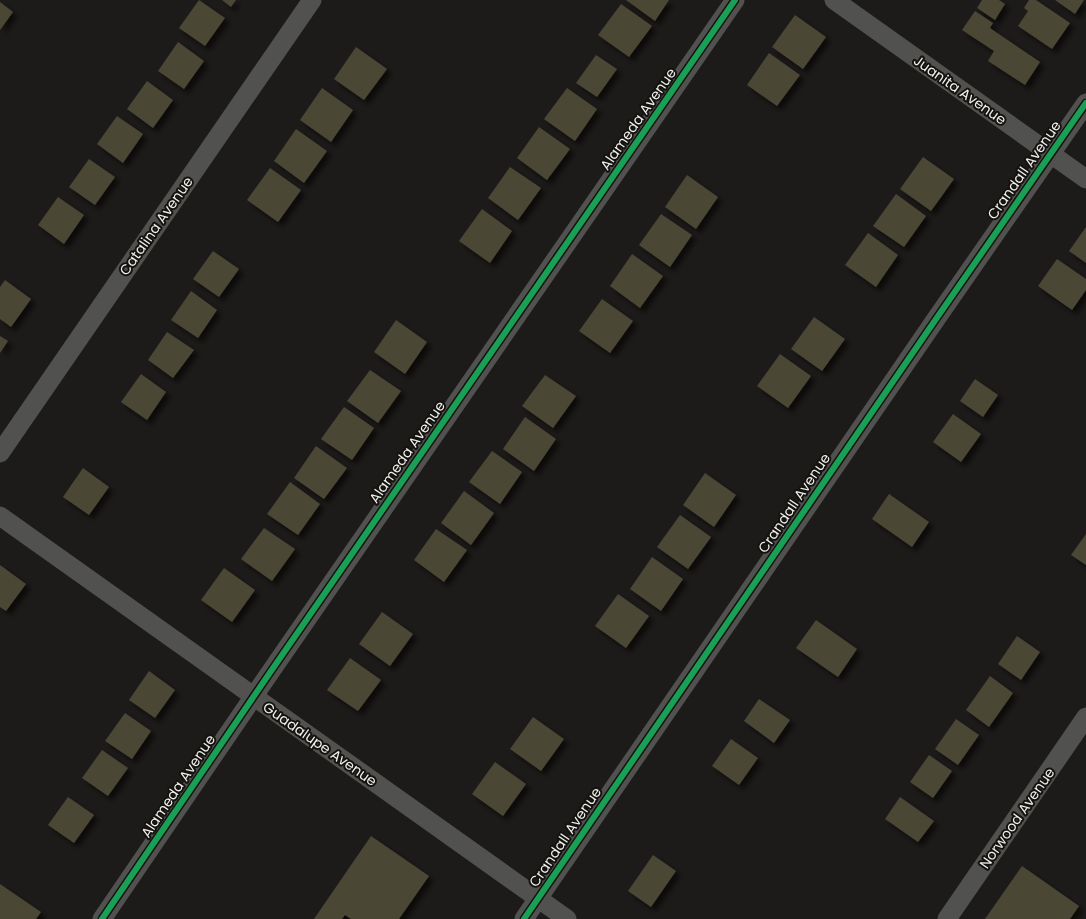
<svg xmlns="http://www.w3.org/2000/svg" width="1086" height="919" font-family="Poppins,sans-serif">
  <defs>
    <filter id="shadow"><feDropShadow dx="4.5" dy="4.5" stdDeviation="2.5" flood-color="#0009"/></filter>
  </defs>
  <rect width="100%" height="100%" fill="#1d1b19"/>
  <!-- building -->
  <g fill="#4c4636" filter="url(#shadow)">
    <path d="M199 0 225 18 205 46 179 28Z"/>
    <path d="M222 0H236L231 7Z"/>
    <path d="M626 0H669L655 21Z"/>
    <path d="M982 0H999L1005 4 995 20 977 8Z"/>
    <path d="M1029 0H1036L1070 23 1052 49 1018 26 1028 11 1024 8Z"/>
    <path d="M1055 0H1084L1075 14Z"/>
    <path d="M0 2 13 12 0 30Z"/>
    <path d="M621 4 652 26 629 57 598 35Z"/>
    <path d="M975 11 993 23 990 28 1040 62 1025 85 988 61 994 51 962 30Z"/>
    <path d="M795 15 826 37 803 69 772 47Z"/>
    <path d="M178 42 204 61 184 89 158 71Z"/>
    <path d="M356 47 387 69 364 100 334 79Z"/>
    <path d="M769 53 800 75 777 106 747 85Z"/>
    <path d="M596 55 617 69 597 97 576 83Z"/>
    <path d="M147 81 173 100 153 128 127 109Z"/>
    <path d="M322 88 353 110 331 142 300 120Z"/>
    <path d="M567 88 597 109 575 141 544 119Z"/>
    <path d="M117 116 143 134 123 163 97 144Z"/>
    <path d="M539 127 570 149 547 180 517 158Z"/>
    <path d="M296 129 327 151 304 183 274 161Z"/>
    <path d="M923 157 954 179 931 211 900 189Z"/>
    <path d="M89 159 115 177 95 205 69 187Z"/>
    <path d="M510 167 541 188 518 220 488 198Z"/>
    <path d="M270 168 301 190 278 222 247 200Z"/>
    <path d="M687 175 718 197 696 229 665 207Z"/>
    <path d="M896 194 926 216 904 247 873 226Z"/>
    <path d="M58 197 84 215 64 244 38 225Z"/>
    <path d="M482 209 512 231 490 263 459 241Z"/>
    <path d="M661 214 692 235 670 267 639 245Z"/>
    <path d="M1086 227V263L1069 251Z"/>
    <path d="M868 233 898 255 876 287 845 265Z"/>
    <path d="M213 251 239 269 219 297 193 279Z"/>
    <path d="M632 254 663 276 640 308 610 286Z"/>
    <path d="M1057 259 1086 279V290L1072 310 1038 286Z"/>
    <path d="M5 280 31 299 11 327 0 319V287Z"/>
    <path d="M191 291 217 310 198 338 171 320Z"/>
    <path d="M602 299 633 321 610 353 579 331Z"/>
    <path d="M814 317 845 339 822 371 791 349Z"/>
    <path d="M396 320 427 342 405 374 374 352Z"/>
    <path d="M167 332 194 350 173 378 148 360Z"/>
    <path d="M0 336 8 341 0 353Z"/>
    <path d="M780 354 811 376 788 408 757 386Z"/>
    <path d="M370 370 401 391 378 423 347 401Z"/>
    <path d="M141 374 166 392 147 420 121 402Z"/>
    <path d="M545 375 576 396 553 428 522 406Z"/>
    <path d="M975 379 998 395 983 417 960 401Z"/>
    <path d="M344 407 374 428 352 460 321 439Z"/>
    <path d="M953 414 981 434 961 462 933 442Z"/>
    <path d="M525 417 556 439 534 471 503 449Z"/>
    <path d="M316 446 347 468 324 499 294 478Z"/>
    <path d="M492 451 522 472 500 504 469 482Z"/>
    <path d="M83 468 109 487 89 515 63 497Z"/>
    <path d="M705 473 736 495 714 527 683 505Z"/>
    <path d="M290 482 320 504 298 535 267 514Z"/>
    <path d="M464 491 494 513 471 545 441 523Z"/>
    <path d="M889 494 929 522 912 547 872 519Z"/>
    <path d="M680 515 711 537 688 569 657 547Z"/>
    <path d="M264 528 295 549 272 581 241 559Z"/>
    <path d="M436 529 467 550 444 582 414 560Z"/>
    <path d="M1086 534V565L1071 555Z"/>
    <path d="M652 557 683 579 661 611 630 589Z"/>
    <path d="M0 565 26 584 6 611 0 607Z"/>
    <path d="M224 568 255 590 232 622 201 600Z"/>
    <path d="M618 594 649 616 626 648 595 626Z"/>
    <path d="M382 612 413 634 390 666 359 644Z"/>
    <path d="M816 620 857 649 838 677 796 648Z"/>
    <path d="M1017 636 1040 652 1021 680 998 664Z"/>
    <path d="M350 658 381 680 358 711 327 690Z"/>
    <path d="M149 671 175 690 155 718 129 700Z"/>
    <path d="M990 676 1013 693 989 727 966 710Z"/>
    <path d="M759 699 790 720 774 743 744 721Z"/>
    <path d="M125 713 151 731 132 759 105 741Z"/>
    <path d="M533 717 564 739 541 771 510 749Z"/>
    <path d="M956 719 979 735 958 765 935 749Z"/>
    <path d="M731 739 758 758 739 785 712 766Z"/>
    <path d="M102 750 128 768 108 796 82 778Z"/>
    <path d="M929 755 952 771 933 798 910 782Z"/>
    <path d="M495 762 526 784 503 816 472 794Z"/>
    <path d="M68 797 94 815 74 843 48 825Z"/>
    <path d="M900 797 934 821 918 842 885 819Z"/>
    <path d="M371 836 429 876 399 919H351L345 915 342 919H314Z"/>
    <path d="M653 855 676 871 651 907 628 891Z"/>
    <path d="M1022 866 1079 906 1070 919H985Z"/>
    <path d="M0 884 41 912 36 919H0Z"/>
  </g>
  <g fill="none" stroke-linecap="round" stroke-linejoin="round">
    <!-- minor -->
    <g stroke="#51514f" stroke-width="19">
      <path d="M834 0 1086 179"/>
      <path d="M0 453 312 0"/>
      <path d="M0 516 567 919"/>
      <path d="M102 919 269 674 735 0"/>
      <path d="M524 919 936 319 1086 103"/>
      <path d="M947 919 1086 717"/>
    </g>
    <defs>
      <g id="cycleway">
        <path d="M102 919 269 674 735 0"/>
        <path d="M524 919 936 319 1086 103"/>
      </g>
    </defs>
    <!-- cycleway casing -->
    <use href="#cycleway" stroke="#14130f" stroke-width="9"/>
    <!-- cycleway -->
    <use href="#cycleway" stroke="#1a9f57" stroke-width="6"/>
  </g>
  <g text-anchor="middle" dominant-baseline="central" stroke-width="4" stroke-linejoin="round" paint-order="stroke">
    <!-- street labels -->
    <g font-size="14" fill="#f2f1ee" stroke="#14130f">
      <text transform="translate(960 90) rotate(35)">Juanita Avenue</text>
      <text transform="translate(638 119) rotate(-55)">Alameda Avenue</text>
      <text transform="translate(1024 170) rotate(-55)">Crandall Avenue</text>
      <text transform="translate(156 226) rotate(-55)">Catalina Avenue</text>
      <text transform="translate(407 452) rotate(-55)">Alameda Avenue</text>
      <text transform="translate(794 503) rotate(-56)">Crandall Avenue</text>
      <text transform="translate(320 744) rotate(35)">Guadalupe Avenue</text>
      <text transform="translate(178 786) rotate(-56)">Alameda Avenue</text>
      <text transform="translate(1017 818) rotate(-55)">Norwood Avenue</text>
      <text transform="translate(565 837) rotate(-56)">Crandall Avenue</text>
    </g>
  </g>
</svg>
